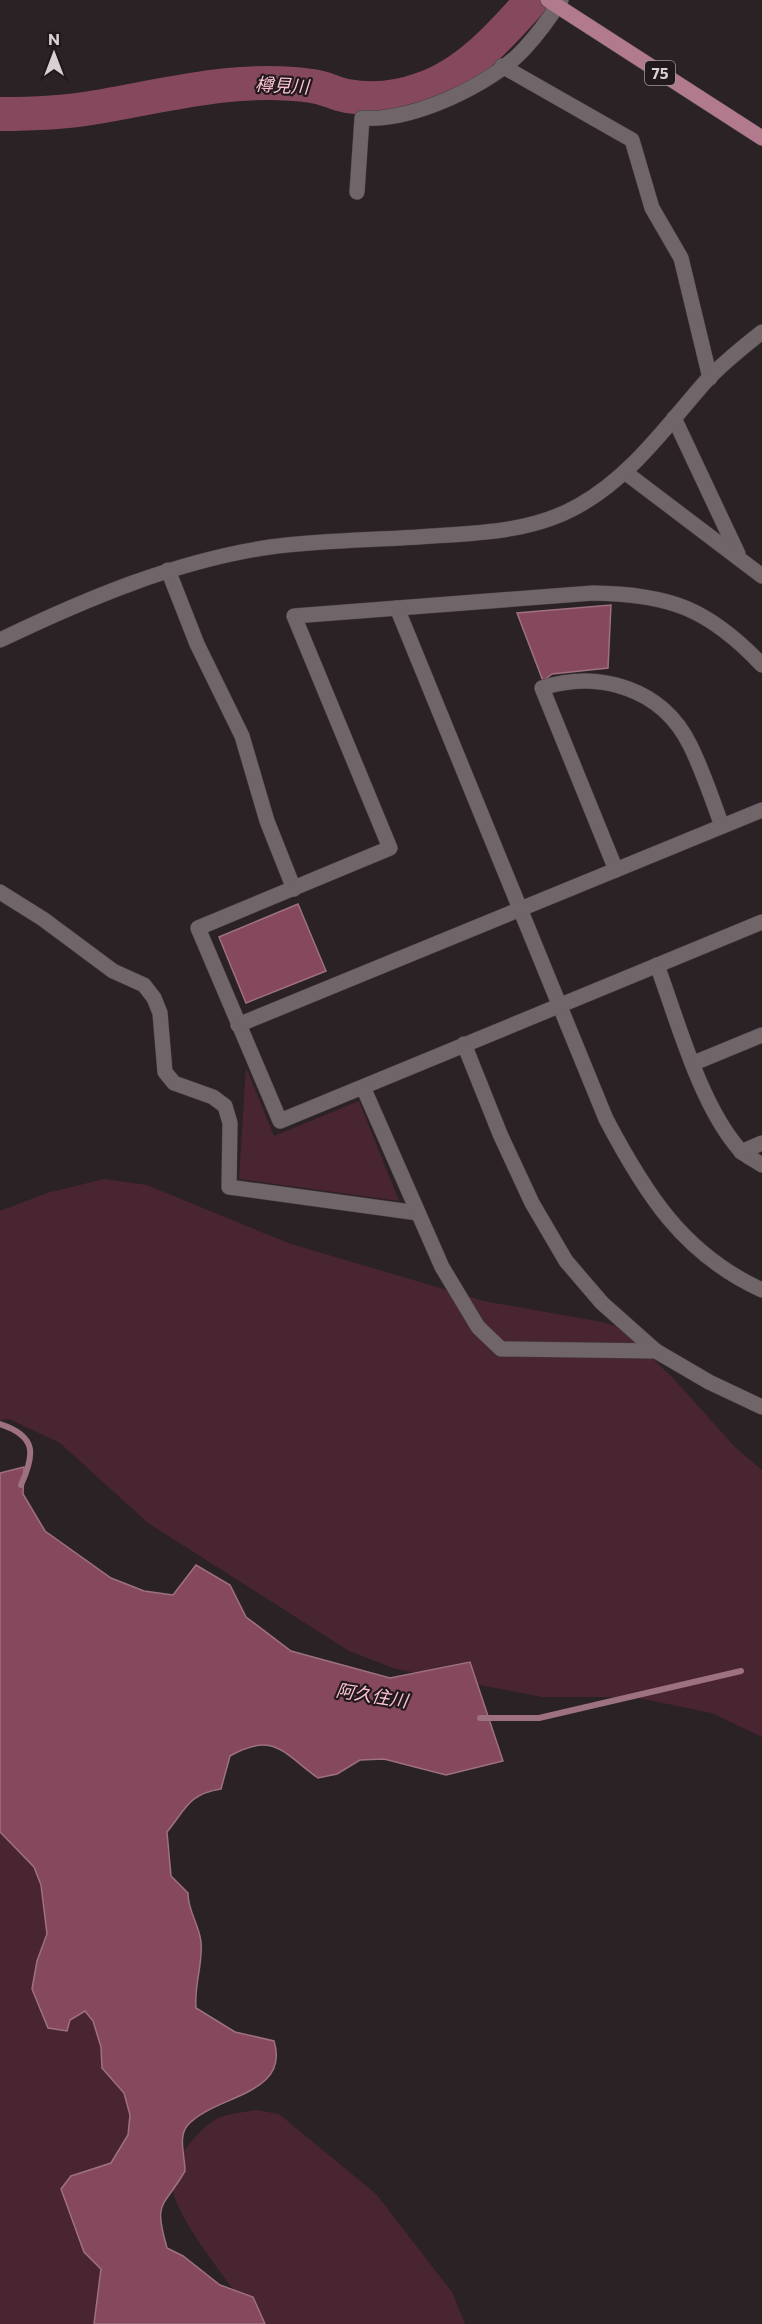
<svg xmlns="http://www.w3.org/2000/svg" width="762" height="2324" font-family="Commissioner,'Noto Sans JP',sans-serif">
  <rect width="100%" height="100%" fill="#2b2225"/>
  <!-- green -->
  <g fill="#492431">
    <path d="M246 1067 274 1136 359 1101 399 1201 239 1179Z"/>
    <path d="M104 1179 147 1185 288 1243 484 1301 602 1322 621 1328 673 1378 734 1446 762 1470V1737L712 1713 633 1697H542L396 1669 349 1651 148 1523 60 1443 9 1419 0 1420V1211L47 1193Z"/>
    <path d="M0 1832 34 1867 41 1885 47 1934 37 1961 32 1989 48 2028 67 2031 70 2020 84 2010 93 2021 101 2047 102 2068 124 2093 130 2115 128 2135 111 2163 71 2176 62 2189 84 2252 101 2269 94 2324H0Z"/>
    <path d="M257 2110 279 2114 376 2194 452 2292 465 2324H258C240 2294 167 2212 172 2179 174 2165 181 2154 190 2143 214 2115 221 2115 257 2110Z"/>
  </g>
  <!-- water -->
  <g fill="#86485d" stroke="#9e7180" stroke-width="1.5">
    <path d="M611 605 608 668 552 674 543 681 517 613Z"/>
    <path d="M298 904 326 971 246 1003 219 937Z"/>
    <path d="M24 1467 23 1494 45 1531 111 1578 144 1591 173 1595 196 1565 230 1585 246 1617 291 1651 390 1678 470 1662 503 1761 446 1775 384 1759 360 1760 337 1774 318 1778C283 1753 274 1731 230 1756L221 1789C188 1794 186 1809 167 1832L171 1876 188 1893C188 1912 199 1924 201 1942 203 1965 194 1984 196 2008L235 2032 274 2041C291 2096 213 2095 187 2126 178 2137 185 2157 185 2171 163 2209 153 2200 167 2248L183 2256 220 2285 253 2297 265 2324H94L101 2269 84 2252 61 2189 71 2176 111 2163 128 2135 130 2115 124 2093 102 2068 101 2047 93 2021 85 2011 70 2020 67 2031 48 2028 32 1989 37 1961 47 1934 41 1885 34 1867 0 1832V1473Z"/>
  </g>
  <g fill="none" stroke-linecap="round" stroke-linejoin="round">
    <!-- stream -->
    <g stroke="#9e7180" stroke-width="6">
      <path d="M0 1424C37 1436 35 1454 21 1485"/>
      <path d="M480 1718H539L741 1671"/>
    </g>
    <!-- river -->
    <path stroke="#86485d" stroke-width="34" d="M0 114C30 114 62 113 91 108 165 96 236 75 312 86 324 87 335 94 347 96 371 100 397 98 419 90 465 76 501 35 532 0"/>
    <defs>
      <g id="minor">
        <path d="M502 66 632 140 652 208 681 258 710 378"/>
        <path d="M357 192 362 118C411 122 492 85 525 48 538 34 551 16 561 0"/>
        <path d="M674 418 738 554"/>
        <path d="M626 473 762 576"/>
        <path d="M168 570 197 644 242 736 267 821 294 889"/>
        <path d="M397 608 606 1119C645 1193 683 1254 762 1290"/>
        <path d="M0 640C86 599 175 561 270 547 323 540 378 540 433 536 482 533 534 531 578 506 632 476 667 425 707 380 723 363 743 347 762 332"/>
        <path d="M762 665C709 609 670 594 593 593L294 616 390 848 198 928 280 1121 762 922"/>
        <path d="M616 870 542 688C599 670 662 688 690 745 703 771 712 799 722 826"/>
        <path d="M0 892 43 919 113 971 144 985 154 998 160 1013 165 1072 174 1083 213 1097 225 1106 230 1123 229 1187 418 1213"/>
        <path d="M657 965C678 1022 700 1104 739 1149 745 1156 755 1160 762 1165"/>
        <path d="M238 1025 762 810"/>
        <path d="M464 1044 500 1134 532 1203 566 1261 602 1303 656 1351 709 1382 762 1407"/>
        <path d="M694 1063 762 1035"/>
        <path d="M363 1087 442 1267 478 1327 501 1349 656 1351"/>
        <path d="M741 1152 762 1143"/>
      </g>
      <path id="major" d="M548 0 762 138"/>
    </defs>
    <!-- minor casing -->
    <use href="#minor" stroke="#463e41" stroke-width="16"/>
    <!-- major casing -->
    <use href="#major" stroke="#463e41" stroke-width="16"/>
    <!-- minor -->
    <use href="#minor" stroke="#706568" stroke-width="15"/>
    <!-- major -->
    <use href="#major" stroke="#b27a8d" stroke-width="15"/>
  </g>
  <g text-anchor="middle" dominant-baseline="central" stroke-width="4.5" stroke-linejoin="round" paint-order="stroke">
    <!-- shield labels -->
    <rect fill="#21191b" stroke="#a09a9c" stroke-width="1.5" x="645" y="61" width="30" height="24" rx="4.5"/>
    <g font-size="15" font-weight="bold" fill="#d7d1d3">
      <text x="660" y="73">75</text>
    </g>
    <!-- water labels -->
    <g font-size="18" font-style="italic" fill="#fdc2d3" stroke="#21191b">
      <text transform="translate(282 85) rotate(3)">樽見川</text>
      <text transform="translate(372 1695) rotate(9)">阿久住川</text>
    </g>
  </g>
  <!-- north arrow -->
  <g transform="translate(54 54)" stroke="#21191b" stroke-width="4.5" paint-order="stroke">
  <path d="M0-4.5L10 22L0 15L-10 22Z" fill="#d7d1d3"/>
  <text y="-9" font-size="16" font-weight="bold" text-anchor="middle" fill="#d7d1d3">N</text>
  </g>
</svg>
